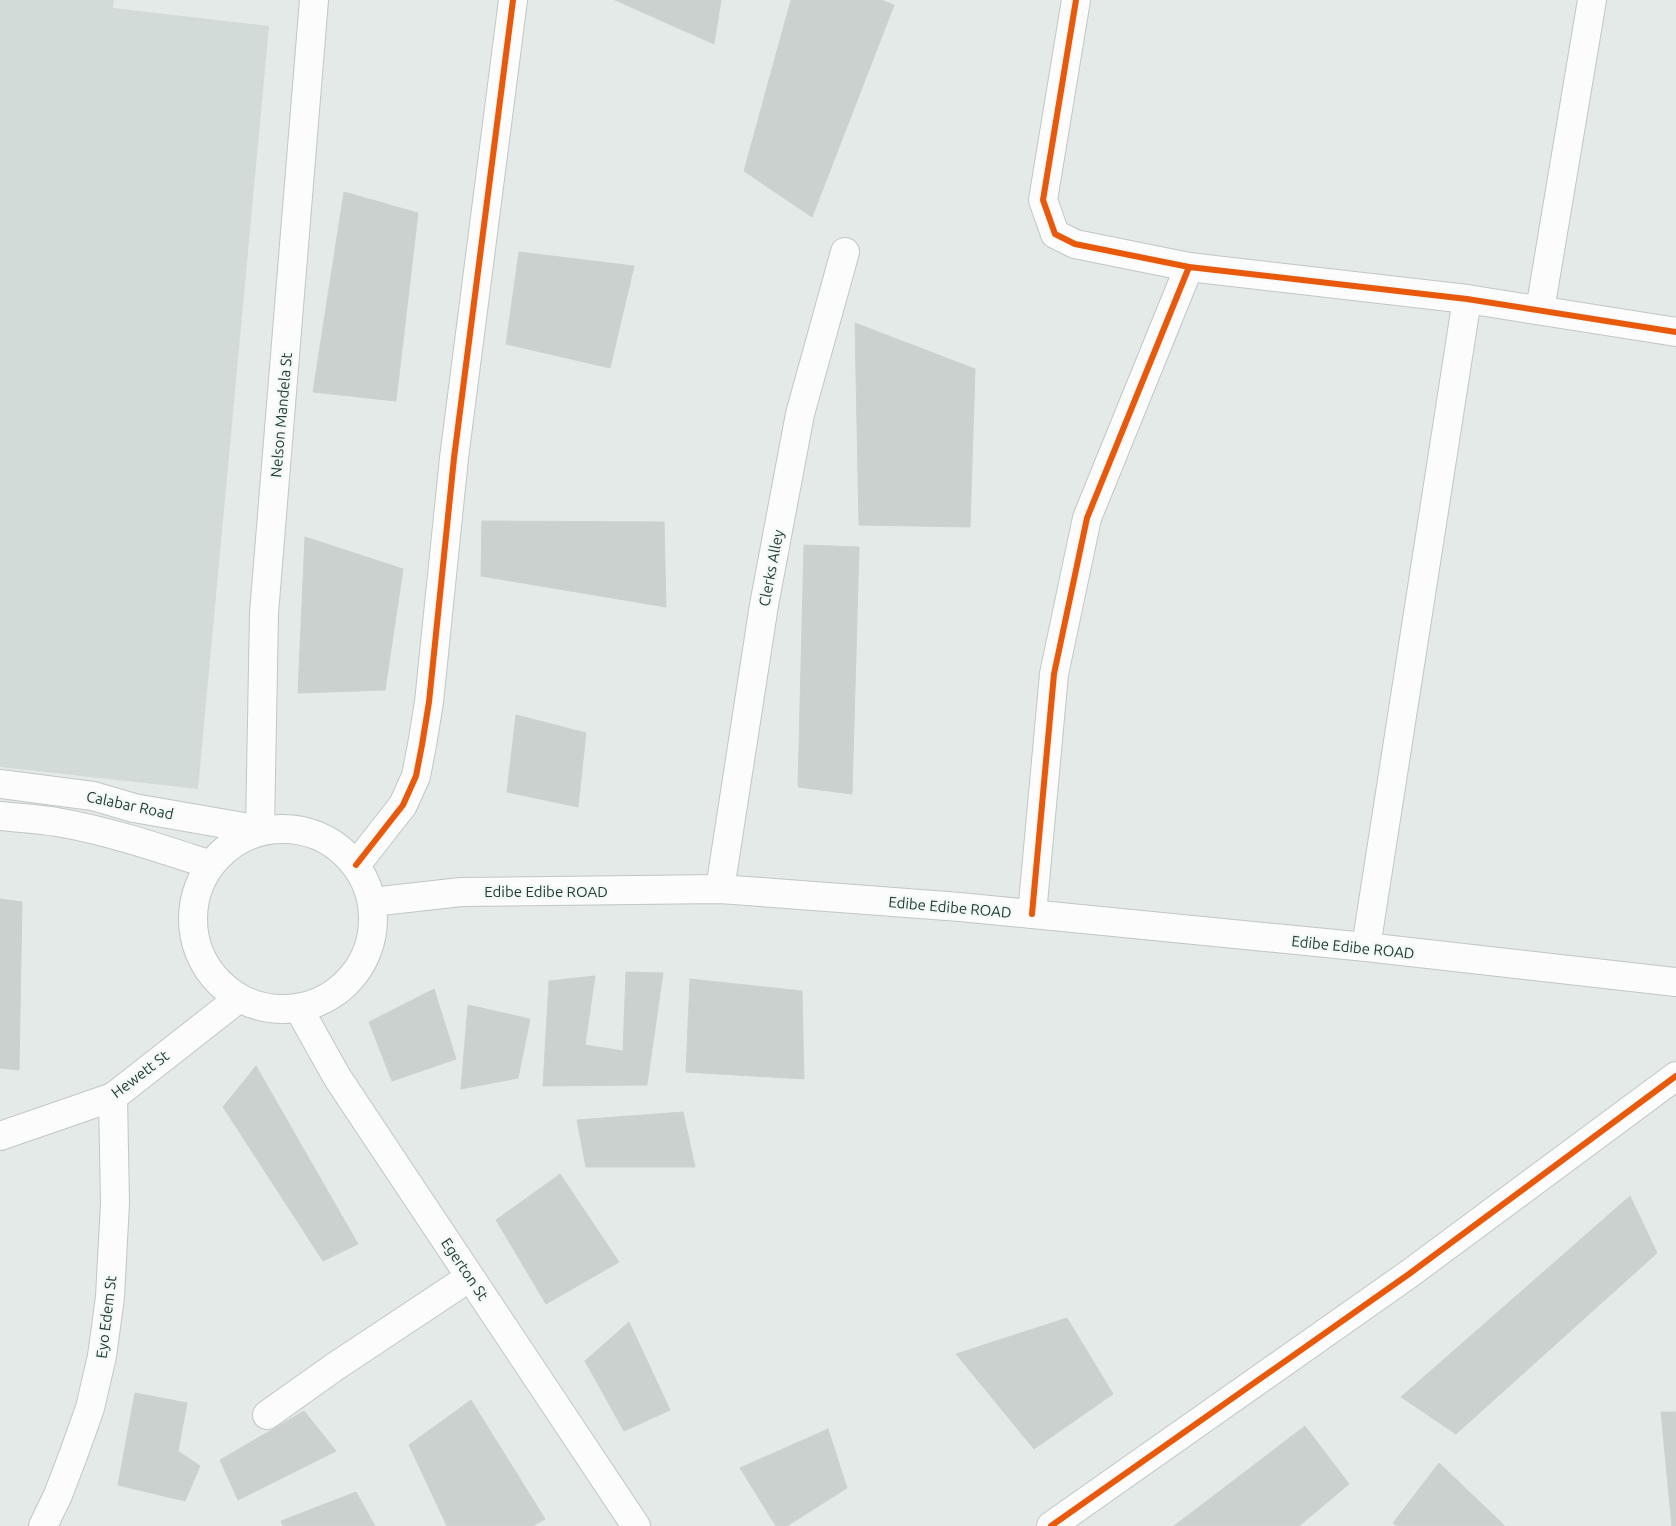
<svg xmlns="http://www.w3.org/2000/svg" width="1676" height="1526" font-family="Ubuntu,sans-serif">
  <rect width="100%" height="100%" fill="#e4eae7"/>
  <!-- built -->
  <path fill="#d2dbd7" d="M0 0H114L113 8 269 26 198 789 0 767Z"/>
  <!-- building -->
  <g fill="#cbd1cf" stroke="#cdd2d0">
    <path d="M615 0H721L714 44Z"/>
    <path d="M791 0H881L894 5 812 217 744 171Z"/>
    <path d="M344 192 418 213 396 401 313 392Z"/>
    <path d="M519 252 634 266 610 368 506 344Z"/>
    <path d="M855 323 975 369 970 527 859 525Z"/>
    <path d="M482 521 664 522 666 607 481 576Z"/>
    <path d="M305 537 403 569 385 690 298 693Z"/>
    <path d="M804 545 859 547 852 794 798 787Z"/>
    <path d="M516 715 586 733 578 807 507 792Z"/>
    <path d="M0 899 22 902 19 1070 0 1068Z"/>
    <path d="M626 972 663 973 647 1085 543 1086 549 981 595 976 585 1045 623 1051Z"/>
    <path d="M690 979 802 991 804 1079 686 1072Z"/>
    <path d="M434 989 456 1059 392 1081 369 1022Z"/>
    <path d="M468 1005 530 1019 518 1078 461 1089Z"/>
    <path d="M256 1066 358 1244 323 1261 223 1107Z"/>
    <path d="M683 1112 695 1167H586L577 1120Z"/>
    <path d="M560 1174 619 1262 546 1304 496 1220Z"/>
    <path d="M1630 1196 1657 1253 1456 1434 1401 1397Z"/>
    <path d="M1067 1318 1113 1394 1034 1449 956 1354Z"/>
    <path d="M629 1322 670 1410 624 1431 585 1361Z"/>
    <path d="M135 1393 187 1403 178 1451 200 1466 185 1501 118 1485Z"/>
    <path d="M471 1400 545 1519 533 1526H447L409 1445Z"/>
    <path d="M304 1411 336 1451 238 1500 220 1460Z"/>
    <path d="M1661 1412H1676V1526H1672Z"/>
    <path d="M1305 1426 1349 1484 1299 1526H1174Z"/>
    <path d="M828 1429 847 1488 787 1526H776L740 1468Z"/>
    <path d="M1439 1463 1505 1526H1397L1393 1523Z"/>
    <path d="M356 1492 375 1526H283L281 1521Z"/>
  </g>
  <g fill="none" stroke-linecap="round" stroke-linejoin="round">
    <defs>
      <g id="minor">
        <path d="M1076 0 1043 200 1055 234 1075 244 1189 267 1467 299 1676 332"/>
        <path d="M1540 310 1592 0"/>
        <path d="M260 830 264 613 314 0"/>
        <path d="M356 865 403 805 416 776 422 745 429 702 454 458 513 0"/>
        <path d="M720 889 764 605 800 414 845 252"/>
        <path d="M1032 914 1054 674 1087 518 1189 267"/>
        <path d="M1366 947 1467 299"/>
        <path d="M0 1136 113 1097 238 999"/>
        <path d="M267 1415 336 1366 470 1277"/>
        <path d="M43 1526 58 1495 74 1453 90 1408 102 1356 110 1297 115 1203 113 1097"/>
        <path d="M1051 1526 1409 1274 1676 1076"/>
      </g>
      <path id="tertiary" d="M299 1009 337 1077 636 1526"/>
      <g id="secondary">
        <path d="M0 784 93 796 134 808 260 830"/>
        <path d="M0 816C19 818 38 819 57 822 109 831 159 848 208 864"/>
        <circle cx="283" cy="919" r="90"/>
        <path d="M372 902 461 892 720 889 960 907 1366 947 1676 982"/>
      </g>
    </defs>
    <!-- minor casing -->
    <use href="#minor" stroke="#c1c7c4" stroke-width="30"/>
    <!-- tertiary casing -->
    <use href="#tertiary" stroke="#c1c7c4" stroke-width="30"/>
    <!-- secondary casing -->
    <use href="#secondary" stroke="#c0c7c4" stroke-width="30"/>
    <!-- minor -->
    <use href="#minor" stroke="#fbfcfb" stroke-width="28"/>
    <!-- tertiary -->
    <use href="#tertiary" stroke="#fbfcfb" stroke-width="28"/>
    <!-- secondary -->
    <use href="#secondary" stroke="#fbfcfb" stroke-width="28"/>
    <defs>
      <g id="cycleway">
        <path d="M1076 0 1043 200 1055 234 1075 244 1189 267 1467 299 1676 332"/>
        <path d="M356 865 403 805 416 776 422 745 429 702 454 458 513 0"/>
        <path d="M1032 914 1054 674 1087 518 1189 267"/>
        <path d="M1051 1526 1409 1274 1676 1076"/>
      </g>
    </defs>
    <!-- cycleway casing -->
    <use href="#cycleway" stroke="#f2f8f5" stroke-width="9"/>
    <!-- cycleway -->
    <use href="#cycleway" stroke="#e8590c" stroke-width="6"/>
  </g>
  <g text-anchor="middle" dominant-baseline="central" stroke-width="4" stroke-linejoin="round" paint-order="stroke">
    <!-- street labels -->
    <g font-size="15" fill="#223d36" stroke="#f2f8f5">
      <text transform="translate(281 415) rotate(-85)">Nelson Mandela St</text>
      <text transform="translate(771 568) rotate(-79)">Clerks Alley</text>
      <text transform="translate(130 805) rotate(12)">Calabar Road</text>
      <text x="546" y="891">Edibe Edibe ROAD</text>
      <text transform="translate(950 907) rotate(5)">Edibe Edibe ROAD</text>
      <text transform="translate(1353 947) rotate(6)">Edibe Edibe ROAD</text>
      <text transform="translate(140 1074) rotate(-37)">Hewett St</text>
      <text transform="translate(465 1269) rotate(56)">Egerton St</text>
      <text transform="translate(106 1317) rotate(-83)">Eyo Edem St</text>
    </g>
  </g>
</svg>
